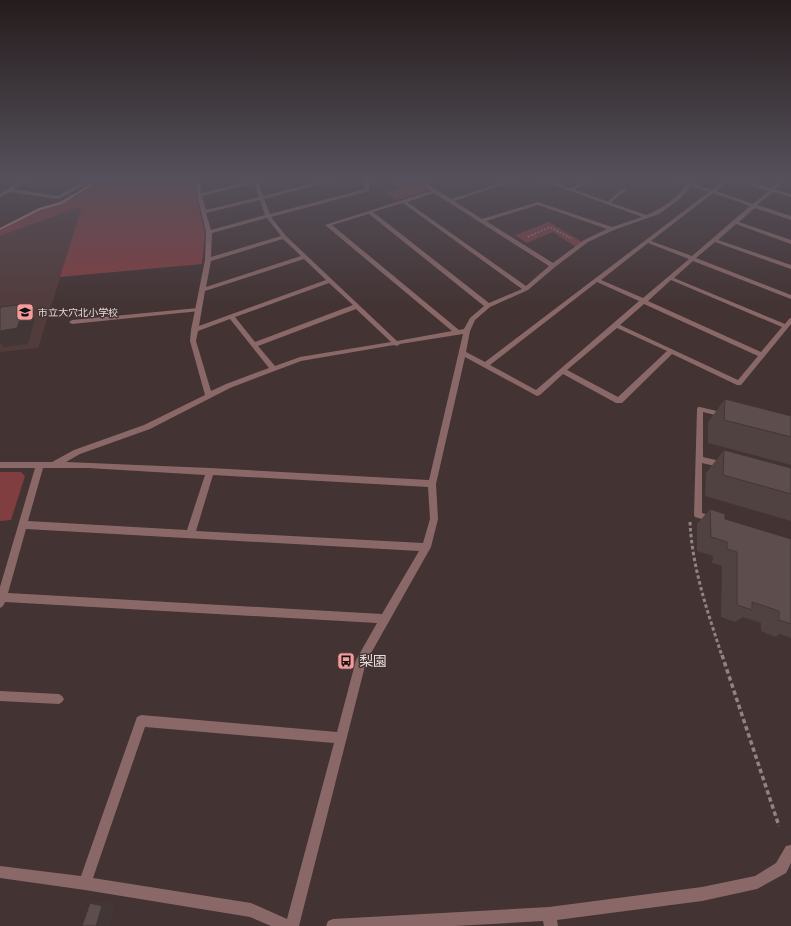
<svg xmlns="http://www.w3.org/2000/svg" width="791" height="926" font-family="'Public Sans','Noto Sans JP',sans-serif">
  <rect width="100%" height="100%" fill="#433333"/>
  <!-- built -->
  <path fill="#523b3b" d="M83 205 38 348 0 352V236Z"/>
  <!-- green -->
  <g fill="#813e41">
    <path d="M107 178H195L196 195 205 233 202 264 60 277 82 206 0 236V230L42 210 62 204Z"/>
    <path d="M387 178H408L425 189V192L396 200 386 193 400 188Z"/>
    <path d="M549 222 584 243 576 247 553 232 527 243 515 235Z"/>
    <path d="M0 472H21L25 476 11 520 0 521Z"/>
  </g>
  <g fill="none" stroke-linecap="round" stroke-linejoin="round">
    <!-- stream -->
    <path fill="#b98384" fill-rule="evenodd" d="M101 178H104L62 204 41 210 0 230V228L39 208 60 202Z"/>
    <!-- path-far2 -->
    <path stroke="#908382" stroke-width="1.5" stroke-dasharray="2 1.5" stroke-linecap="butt" d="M528 237 550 227 572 239"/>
    <!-- path-far1 -->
    <path stroke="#908382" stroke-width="3" stroke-dasharray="3.5 2.5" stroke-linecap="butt" d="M690 522C692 568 708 613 722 656"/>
    <!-- path -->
    <path stroke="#908382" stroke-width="3.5" stroke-dasharray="4.5 3" stroke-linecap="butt" d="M722 655 779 826"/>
    <!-- lane -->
    <g fill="#8a6868" fill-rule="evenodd">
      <path d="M589 178 592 179 572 191 569 190Z"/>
      <path d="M624 188 627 189 609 204H607V202Z"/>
      <path d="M198 308 200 309V311L72 324 69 322 72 320Z"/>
      <path d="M698 407H700L725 413 726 415 723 417 703 412V457L724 462 726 463 728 465 726 467 724 468 702 463V513L714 517 715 519 714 521 711 522 695 517 694 515 697 409Z"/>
      <path d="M0 691 59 694 62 696 64 699 62 702 59 704 0 701Z"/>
    </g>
    <!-- street -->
    <g fill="#8a6868" fill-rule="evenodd">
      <path d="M24 178H29L13 189 58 196 91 178H96L59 199 10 192 0 197V194Z"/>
      <path d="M196 178H200L201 193 253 181 252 178H256L257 180 271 178 258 182 263 196 336 178H343L264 199 270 214 365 189 364 178H379L369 181V191L271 217 286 236 397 341 452 331 325 225 431 191 412 178H417L421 181 430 178H436L424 182 451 199 517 178H523L454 201 482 219 538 202 612 227 642 217 535 178H541L646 215C663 209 676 198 687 185L669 178H675L689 183 694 178H698L693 184 711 190 727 178H737L771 188 784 178H788L775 190 791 194V197L773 192 757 205 791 216V220L755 208 739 222 791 240V244L736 224 718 240 791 265V269L715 242 696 258 791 295V299L693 261 674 278 785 324 789 319 791 318V324L741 385H737L672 354 622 403H616L563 374 540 395 537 396 465 357 436 484 438 519 431 547 366 662 299 926H271L250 917 85 890 0 878V866L81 876 137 717 141 715 337 732 356 660 377 623 5 602 3 606 0 608V587L35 468H0V462H52L74 450 144 425 205 395 190 341 191 330 205 260 206 232 197 195ZM732 179 769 191 753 204 716 191ZM254 183 259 197 206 210 202 196ZM691 186 709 192 485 362 466 352 470 331 475 320 490 307 528 290 555 267 588 242 614 230 659 214 681 198ZM434 193 549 266 526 286 407 202ZM713 193 750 206 692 256 651 241ZM260 200 265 215 211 230 206 213ZM403 203 522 289 489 303 373 212ZM538 205 607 229 584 240 553 263 486 221ZM369 214 484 306 470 318 464 329 459 330 332 225ZM267 218 281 236 211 257 212 233ZM283 239 301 256 206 287 211 261ZM648 243 689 259 643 298 601 280ZM304 259 326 280 199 326 205 291ZM671 280 782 327 761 352 648 301ZM597 282 639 301 536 390 490 365ZM329 283 353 305 255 342 235 317ZM644 304 758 356 738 380 620 325ZM356 309 391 342 300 357 275 366 258 346ZM230 319 269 368 226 384 211 391 196 341 198 331ZM617 328 667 351 618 397 567 370ZM463 334 429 480 210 468 66 462 80 454 150 429 230 388 301 361 394 345 397 346 400 344ZM43 468H88L205 475 187 530 28 521ZM213 475 428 487 430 519 423 543 196 531ZM26 529 419 551 382 614 8 593ZM145 727 334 743 287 919 251 903 93 878Z"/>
      <path d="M791 845V863L786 873 757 889 702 901 557 920 558 926H544L543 921 455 926H326L328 921 333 919 549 907 702 887 755 876 776 863 786 846Z"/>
    </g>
  </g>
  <!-- wall -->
  <g fill="#514242">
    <path d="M25 304 35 319 28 344 0 347V309Z"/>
    <path d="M725 399 791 416V465L708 443V422Z"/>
    <path d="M724 450 791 468V521L705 496 706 473Z"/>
    <path d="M710 509 725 519 791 539V638L780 634 776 637 761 631V623L743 617 735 622 721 617 722 566 712 563 713 556 697 551V524Z"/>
  </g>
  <!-- shaded-wall -->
  <g fill="#423636">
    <path d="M25 304 35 319 28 344 3 347 0 343V331Z"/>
    <path d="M105 901 116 904 109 926H96L90 903Z"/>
  </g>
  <!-- building -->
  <g fill="#5e4d4d" stroke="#423636">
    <path d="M25 304 17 328 0 331V309L1 307Z"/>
    <path d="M725 399 791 416V437L724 420Z"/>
    <path d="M724 450 791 468V494L723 475Z"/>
    <path d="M710 509 725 514V519L791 539V624L779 620V611L752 602V610L737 605V552L727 549V542L711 537Z"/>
    <path d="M90 903 102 906 96 926H82Z"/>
  </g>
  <!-- sky -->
  <linearGradient id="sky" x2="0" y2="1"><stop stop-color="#251c1c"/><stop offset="0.58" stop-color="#55505b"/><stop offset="1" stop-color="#55505b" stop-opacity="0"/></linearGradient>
  <rect width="791" height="307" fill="url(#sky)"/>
  <!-- icons -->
  <defs>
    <symbol id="school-square" viewBox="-11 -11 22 22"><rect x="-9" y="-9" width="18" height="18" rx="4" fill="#f59b9c" stroke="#433333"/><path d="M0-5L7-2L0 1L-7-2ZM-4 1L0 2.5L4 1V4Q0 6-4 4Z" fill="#111"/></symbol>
    <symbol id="bus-square" viewBox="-11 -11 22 22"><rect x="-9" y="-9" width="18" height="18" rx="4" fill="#f59b9c" stroke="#433333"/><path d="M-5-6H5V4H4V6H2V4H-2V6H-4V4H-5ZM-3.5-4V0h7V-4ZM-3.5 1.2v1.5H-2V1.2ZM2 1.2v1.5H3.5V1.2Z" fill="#111"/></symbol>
  </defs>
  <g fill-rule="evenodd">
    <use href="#school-square" x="15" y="302" width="20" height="20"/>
    <use href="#bus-square" x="336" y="651" width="20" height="20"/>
  </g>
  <g text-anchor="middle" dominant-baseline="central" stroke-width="3" stroke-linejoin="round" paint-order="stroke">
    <!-- far-poi labels -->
    <g font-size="10" fill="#e6dcdb" stroke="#433333" text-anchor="start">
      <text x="38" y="312">市立大穴北小学校</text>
    </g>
    <!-- near-poi labels -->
    <g font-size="14" fill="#e6dcdb" stroke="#433333" text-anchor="start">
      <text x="359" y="661">梨園</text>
    </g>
  </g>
</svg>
